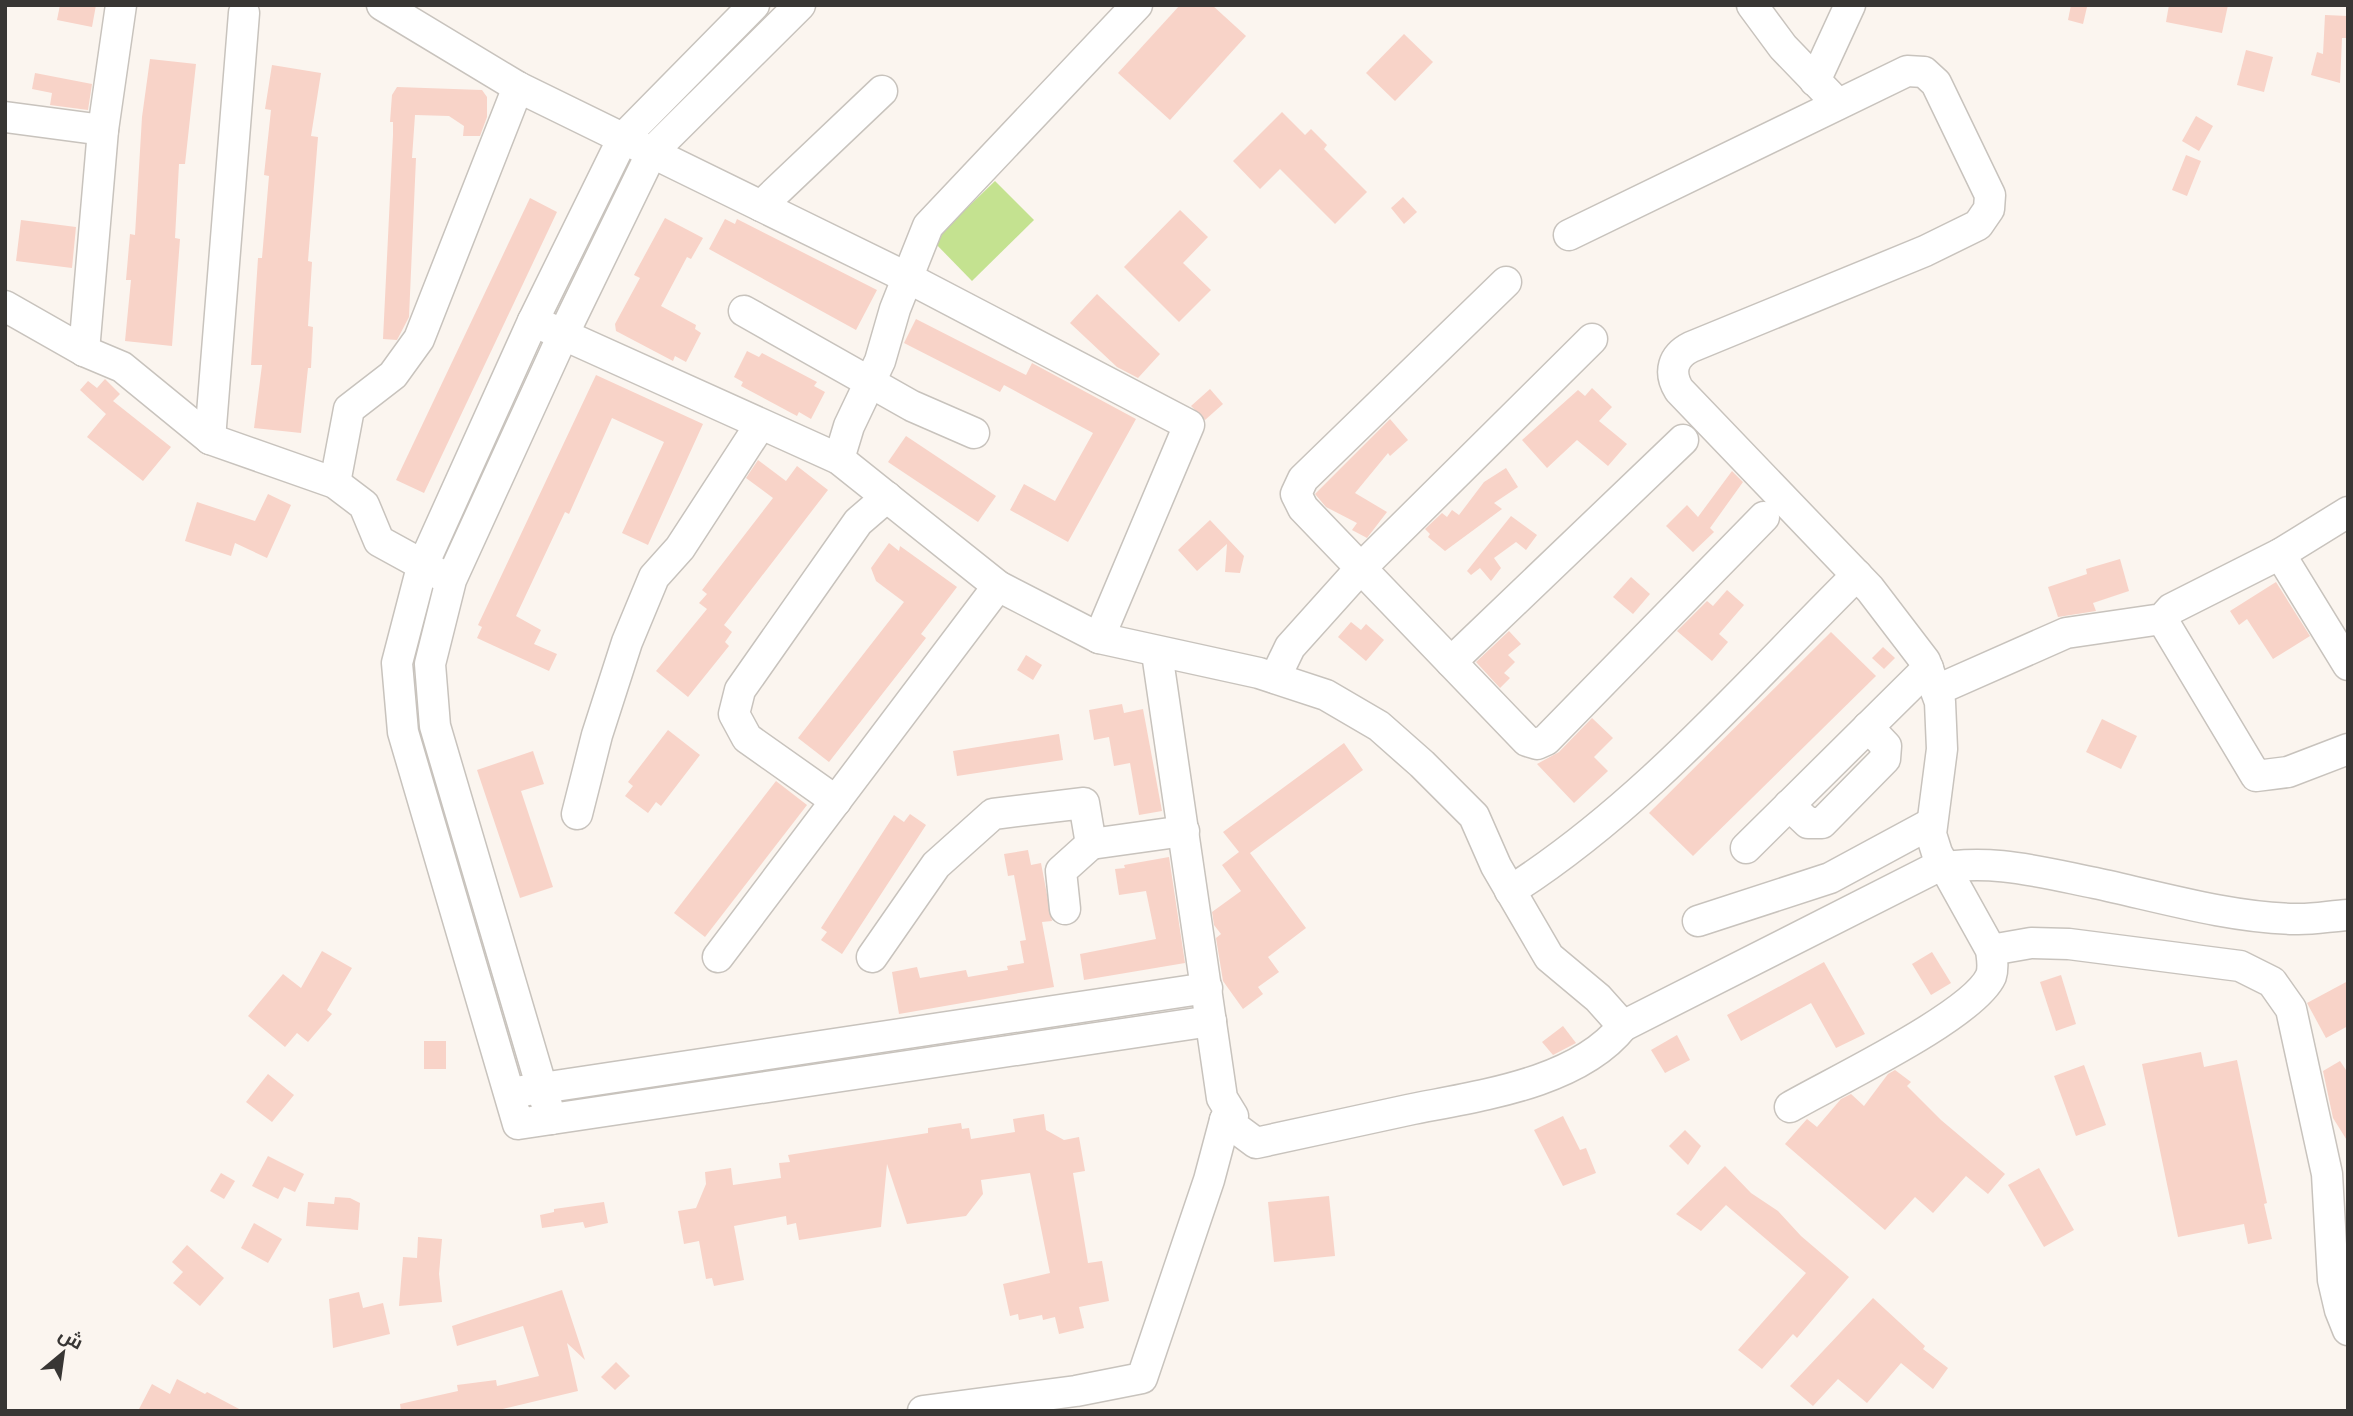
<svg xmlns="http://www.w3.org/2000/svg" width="2353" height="1416" font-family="'Sofia Sans Condensed',Cairo,sans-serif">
  <rect width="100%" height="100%" fill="#fbf5ef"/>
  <!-- green -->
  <path fill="#c4e290" d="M995 181 1034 220 972 281 933 241Z"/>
  <!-- building -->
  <g fill="#f8d3c8">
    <path d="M60 5H96L92 27 57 20Z"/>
    <path d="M1180 5H1212L1246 36 1170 120 1118 73Z"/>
    <path d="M2071 5 2087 7 2083 24 2068 20Z"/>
    <path d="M2169 5H2228L2222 33 2166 22Z"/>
    <path d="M2325 15 2348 16V38H2342L2340 83 2311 75 2317 52 2323 54Z"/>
    <path d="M1404 34 1433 62 1395 101 1366 73Z"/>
    <path d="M2246 50 2273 57 2264 92 2237 85Z"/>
    <path d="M150 59 196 64 185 164H179L175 238 180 239 172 346 125 341 131 280H126L130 234 135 235 142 117Z"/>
    <path d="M272 65 321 73 311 136 318 137 308 261 312 262 308 326 313 327 311 368H308L301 433 254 428 262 365H251L258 258H262L269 176 264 175 271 110 265 109Z"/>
    <path d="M35 73 92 84 88 110 50 105 52 93 32 89Z"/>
    <path d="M397 87 482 90 487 97V117L480 136H463L464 126 449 116 415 115 412 158H416L409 317 397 340 383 339 393 135V122H390L392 95Z"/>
    <path d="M1282 112 1305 135 1311 129 1327 145 1324 149 1367 192 1335 224 1280 169 1260 189 1233 161Z"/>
    <path d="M2196 116 2213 126 2199 151 2182 141Z"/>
    <path d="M2186 155 2201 161 2187 196 2172 190Z"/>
    <path d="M1403 197 1417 212 1404 224 1391 208Z"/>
    <path d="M530 198 557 212 424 493 396 480Z"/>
    <path d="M1180 210 1208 237 1183 263 1211 290 1179 322 1124 267Z"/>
    <path d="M665 218 703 238 691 259 687 257 661 306 696 325 695 329 701 333 686 362 675 356 673 361 616 331 615 324 640 278 634 275Z"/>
    <path d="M725 219 735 224 737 219 877 290 856 330 709 249Z"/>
    <path d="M21 220 76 227 72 268 16 261Z"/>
    <path d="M1097 294 1160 354 1138 378 1117 367 1070 323Z"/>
    <path d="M916 319 1026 375 1032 363 1136 419 1068 542 1010 510 1024 484 1055 501 1093 433 1004 385 1000 392 904 343Z"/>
    <path d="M747 351 759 357 762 353 817 382 814 386 825 392 811 419 799 412 797 416 741 386 743 382 734 377Z"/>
    <path d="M596 375 703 424 648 545 622 533 664 442 612 418 569 514 565 512 516 616 541 630 534 644 557 654 549 671 477 638 482 627 478 625Z"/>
    <path d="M105 379 120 394 113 401 171 447 143 481 87 437 106 414 80 390 88 381 97 388Z"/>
    <path d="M1592 388 1612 407 1599 421 1627 444 1608 466 1577 440 1547 468 1522 440 1578 390 1585 396Z"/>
    <path d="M1210 389 1223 404 1205 420 1191 406Z"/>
    <path d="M1390 419 1408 440 1390 456 1388 453 1355 493 1387 512 1367 538 1352 530 1357 523 1326 507 1315 494Z"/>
    <path d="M906 436 996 496 978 522 888 462Z"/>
    <path d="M758 460 786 481 797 466 828 490 724 625 732 632 725 642 729 646 688 697 656 671 707 609 699 603 707 594 702 590 773 498 746 478Z"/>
    <path d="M1506 468 1518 487 1494 503 1502 509 1445 551 1428 537 1430 534 1425 529 1442 513 1447 517 1452 510 1459 515 1484 482Z"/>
    <path d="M1732 471 1743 482 1710 528 1714 532 1693 552 1666 526 1687 505 1698 517Z"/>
    <path d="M268 494 291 505 267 558 235 543 231 556 185 541 197 502 255 521Z"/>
    <path d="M1511 516 1537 535 1526 550 1516 542 1494 558 1501 568 1491 581 1480 568 1471 575 1467 571Z"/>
    <path d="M1210 520 1244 556 1240 573 1225 572 1227 544 1197 571 1178 550Z"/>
    <path d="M889 543 899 551 900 546 957 587 921 634 926 638 829 762 798 738 904 602 876 581 871 568Z"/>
    <path d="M2120 559 2129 591 2093 603 2096 611 2058 617 2048 587 2087 574 2086 569Z"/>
    <path d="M1631 577 1650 594 1633 614 1613 597Z"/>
    <path d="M2276 582 2310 636 2273 659 2247 619 2239 625 2230 611Z"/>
    <path d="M1727 590 1744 605 1719 634 1728 642 1712 661 1677 631 1707 601 1713 606Z"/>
    <path d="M1351 622 1361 630 1366 624 1384 640 1366 661 1338 637Z"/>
    <path d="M1509 631 1521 644 1508 655 1515 662 1504 673 1510 678 1500 688 1476 662Z"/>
    <path d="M1831 632 1876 676 1693 856 1649 813Z"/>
    <path d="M1883 647 1895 658 1884 669 1872 658Z"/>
    <path d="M1026 655 1042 665 1033 680 1017 670Z"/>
    <path d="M1122 704 1124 713 1143 709 1162 811 1139 815 1130 763 1114 766 1109 737 1094 740 1089 710Z"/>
    <path d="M1592 718 1613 738 1594 757 1608 771 1574 803 1537 764 1559 752Z"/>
    <path d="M2102 719 2137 736 2121 769 2086 752Z"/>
    <path d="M668 730 700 755 661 806 656 802 648 813 625 796 633 786 628 782Z"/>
    <path d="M1059 734 1063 760 957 776 953 751Z"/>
    <path d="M1344 743 1363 770 1250 853 1306 928 1268 957 1279 972 1258 987 1263 994 1243 1009 1223 981 1216 938 1221 934 1214 925 1212 912 1241 891 1222 865 1239 852 1223 832Z"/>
    <path d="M533 751 544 784 521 791 553 887 520 898 477 770Z"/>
    <path d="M776 781 807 805 705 937 674 913Z"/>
    <path d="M910 814 926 825 842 954 821 940 827 932 821 928 894 815 904 822Z"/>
    <path d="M1028 850 1031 865 1041 863 1052 921 1042 922 1054 987 899 1014 892 972 917 967 920 978 966 970 968 977 1008 970 1007 966 1024 963 1020 941 1026 940 1014 875 1008 876 1004 854Z"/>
    <path d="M1169 857 1185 963 1084 980 1080 954 1156 939 1146 891 1119 895 1115 869 1125 868 1124 865Z"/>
    <path d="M322 951 352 968 327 1010 332 1014 308 1042 297 1033 285 1047 248 1016 283 974 301 988Z"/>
    <path d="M1932 952 1951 983 1931 995 1912 964Z"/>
    <path d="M1824 962 1865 1034 1836 1048 1811 1003 1741 1041 1727 1015Z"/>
    <path d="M2061 975 2076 1024 2056 1031 2040 982Z"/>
    <path d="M2348 981V1026L2326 1038 2307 1003Z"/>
    <path d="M1563 1026 1576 1043 1553 1055 1542 1042Z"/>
    <path d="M1677 1035 1690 1060 1665 1073 1651 1050Z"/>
    <rect x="424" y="1041" width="22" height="28"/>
    <path d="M2201 1052 2204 1067 2237 1060 2267 1203 2264 1204 2272 1239 2248 1244 2244 1224 2178 1237 2142 1064Z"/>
    <path d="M2340 1061 2348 1073V1142L2333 1118 2323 1071Z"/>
    <path d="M2084 1065 2106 1125 2076 1136 2054 1076Z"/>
    <path d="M1895 1070 1911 1082 1907 1086 1941 1120 2005 1174 1988 1194 1966 1176 1933 1213 1915 1197 1885 1230 1785 1144 1807 1119 1817 1127 1841 1099 1851 1094 1864 1106 1888 1074Z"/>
    <path d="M268 1074 294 1095 272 1122 246 1102Z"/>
    <path d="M1044 1114 1046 1130 1064 1140 1079 1137 1085 1171 1073 1173 1088 1263 1102 1261 1109 1301 1079 1307 1084 1328 1059 1334 1055 1317 1043 1320 1042 1315 1019 1320 1018 1314 1010 1316 1003 1284 1050 1273 1030 1173 981 1180 983 1194 966 1216 907 1224 887 1164 881 1227 799 1240 796 1223 787 1225 786 1216 734 1226 744 1280 714 1286 712 1278 706 1279 699 1241 684 1244 678 1211 696 1208 706 1184 705 1172 731 1168 733 1185 781 1178 779 1163 790 1162 788 1155 928 1133V1128L961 1123 962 1129 969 1128 971 1139 1015 1132 1013 1119Z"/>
    <path d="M1563 1116 1580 1150 1586 1148 1596 1173 1563 1186 1534 1130Z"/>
    <path d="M1685 1130 1701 1146 1688 1165 1669 1146Z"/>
    <path d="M268 1156 304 1174 295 1192 284 1187 278 1199 252 1186Z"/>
    <path d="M1725 1166 1751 1193 1778 1211 1801 1236 1849 1277 1797 1338 1793 1334 1762 1369 1738 1350 1806 1273 1726 1205 1701 1231 1676 1214Z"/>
    <path d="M2039 1168 2074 1230 2044 1247 2008 1185Z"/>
    <path d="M221 1173 235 1181 224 1199 210 1191Z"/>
    <path d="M1329 1196 1335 1256 1274 1262 1268 1202Z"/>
    <path d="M335 1197 350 1198 360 1203 358 1230 306 1226 308 1202 334 1204Z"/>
    <path d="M604 1202 608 1223 585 1228 583 1222 542 1228 540 1215 554 1212V1209Z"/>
    <path d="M254 1223 282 1239 268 1263 241 1248Z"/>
    <path d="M418 1237 442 1239 439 1274 442 1302 399 1306 403 1257 417 1258Z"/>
    <path d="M187 1245 224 1278 200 1306 173 1283 183 1272 172 1262Z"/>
    <path d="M562 1290 585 1360 567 1343 578 1391 494 1411H401L400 1404 458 1391 457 1385 496 1380 497 1386 539 1376 523 1326 457 1346 452 1326Z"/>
    <path d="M359 1292 363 1308 383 1303 390 1334 333 1348 329 1299Z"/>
    <path d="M1873 1298 1925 1346 1923 1349 1948 1368 1933 1389 1901 1363 1867 1403 1838 1379 1813 1406 1790 1386Z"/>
    <path d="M616 1362 630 1376 615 1390 601 1377Z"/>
    <path d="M177 1379 205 1394 207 1392 243 1411H138L152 1384 170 1394Z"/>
  </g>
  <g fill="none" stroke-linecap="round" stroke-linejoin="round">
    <defs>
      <g id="minor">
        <path d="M382 5 518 87 910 279 1189 425 1099 638"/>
        <path d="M754 5 623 138 533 321 422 567 397 663 403 732 518 1124 1211 1021"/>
        <path d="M1752 5 1783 47 1838 104"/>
        <path d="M1815 81 1850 5"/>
        <path d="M5 117 103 130"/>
        <path d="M761 206 882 91"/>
        <path d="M1569 235 1907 71 1924 72 1936 83 1990 195 1989 209 1978 225 1925 251 1691 347C1673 356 1668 372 1679 390L1870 589 1925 661 1940 702 1942 749 1931 834 1937 853 1991 950C1992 958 1994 967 1991 976 1973 1016 1833 1082 1790 1107"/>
        <path d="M1506 282 1303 479 1296 494 1303 508 1527 741 1537 744 1546 740 1764 517"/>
        <path d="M5 306 84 351 122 367 210 439 335 483 364 505 379 541 441 575"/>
        <path d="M744 311 912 406 974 433"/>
        <path d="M533 321 839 459 998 586 1099 638 1259 673 1326 695 1379 726 1422 764 1474 816 1496 866 1549 957 1598 998 1623 1026 1931 870C1987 857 2040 872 2095 883 2160 897 2227 917 2294 919 2312 920 2330 916 2348 915"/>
        <path d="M84 351 103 130 121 5"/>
        <path d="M210 439 244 13"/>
        <path d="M839 459 849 426 880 361 895 309 928 226 1137 5"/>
        <path d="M335 483 349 409 393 375 419 339 518 87"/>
        <path d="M2280 554 2348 665"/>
        <path d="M2162 619 2256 776 2288 772 2348 749"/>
        <path d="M1157 653 1222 1098 1233 1116 1225 1120 1256 1143C1307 1132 1357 1121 1408 1110 1477 1096 1577 1084 1623 1026"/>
        <path d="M1451 662 1683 440"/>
        <path d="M1275 678 1290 647 1361 568 1592 339"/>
        <path d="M1937 690 2066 633 2162 619 2171 609 2280 554 2348 512"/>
        <path d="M836 801 747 738 734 714 740 690 858 522 887 497"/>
        <path d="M1789 805 1808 823H1822L1885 759 1886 746 1868 727"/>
        <path d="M577 814 597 735 627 642 654 577 680 548 760 425"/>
        <path d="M1746 848 1928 668"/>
        <path d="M1510 891C1642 807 1746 685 1857 575"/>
        <path d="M1065 909 1061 871 1091 844"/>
        <path d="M1698 921 1830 878 1930 824"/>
        <path d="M1991 950 2031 943 2069 944 2240 966 2272 982 2291 1009 2327 1174 2333 1280 2340 1310 2348 1330"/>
        <path d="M718 957 998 586"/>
        <path d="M872 957 936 865 993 814 1084 803 1091 844 1184 831"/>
        <path d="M522 1091 1207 988"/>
        <path d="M551 1119 435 726 430 664 451 580 563 335 652 152 800 5"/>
        <path d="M923 1411 1076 1391 1142 1378 1209 1180 1225 1120"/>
      </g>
    </defs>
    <!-- minor casing -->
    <use href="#minor" stroke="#c8c3bd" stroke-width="33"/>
    <!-- minor -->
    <use href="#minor" stroke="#fff" stroke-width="30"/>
  </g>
  <!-- border -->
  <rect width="2353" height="1416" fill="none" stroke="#383634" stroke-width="14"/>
  <!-- north arrow -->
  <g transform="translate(63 1353) rotate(29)" stroke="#fbf5ef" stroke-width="5" paint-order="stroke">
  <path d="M0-5L12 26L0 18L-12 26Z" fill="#383634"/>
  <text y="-10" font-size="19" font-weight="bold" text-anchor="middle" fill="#383634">ش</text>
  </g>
</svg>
